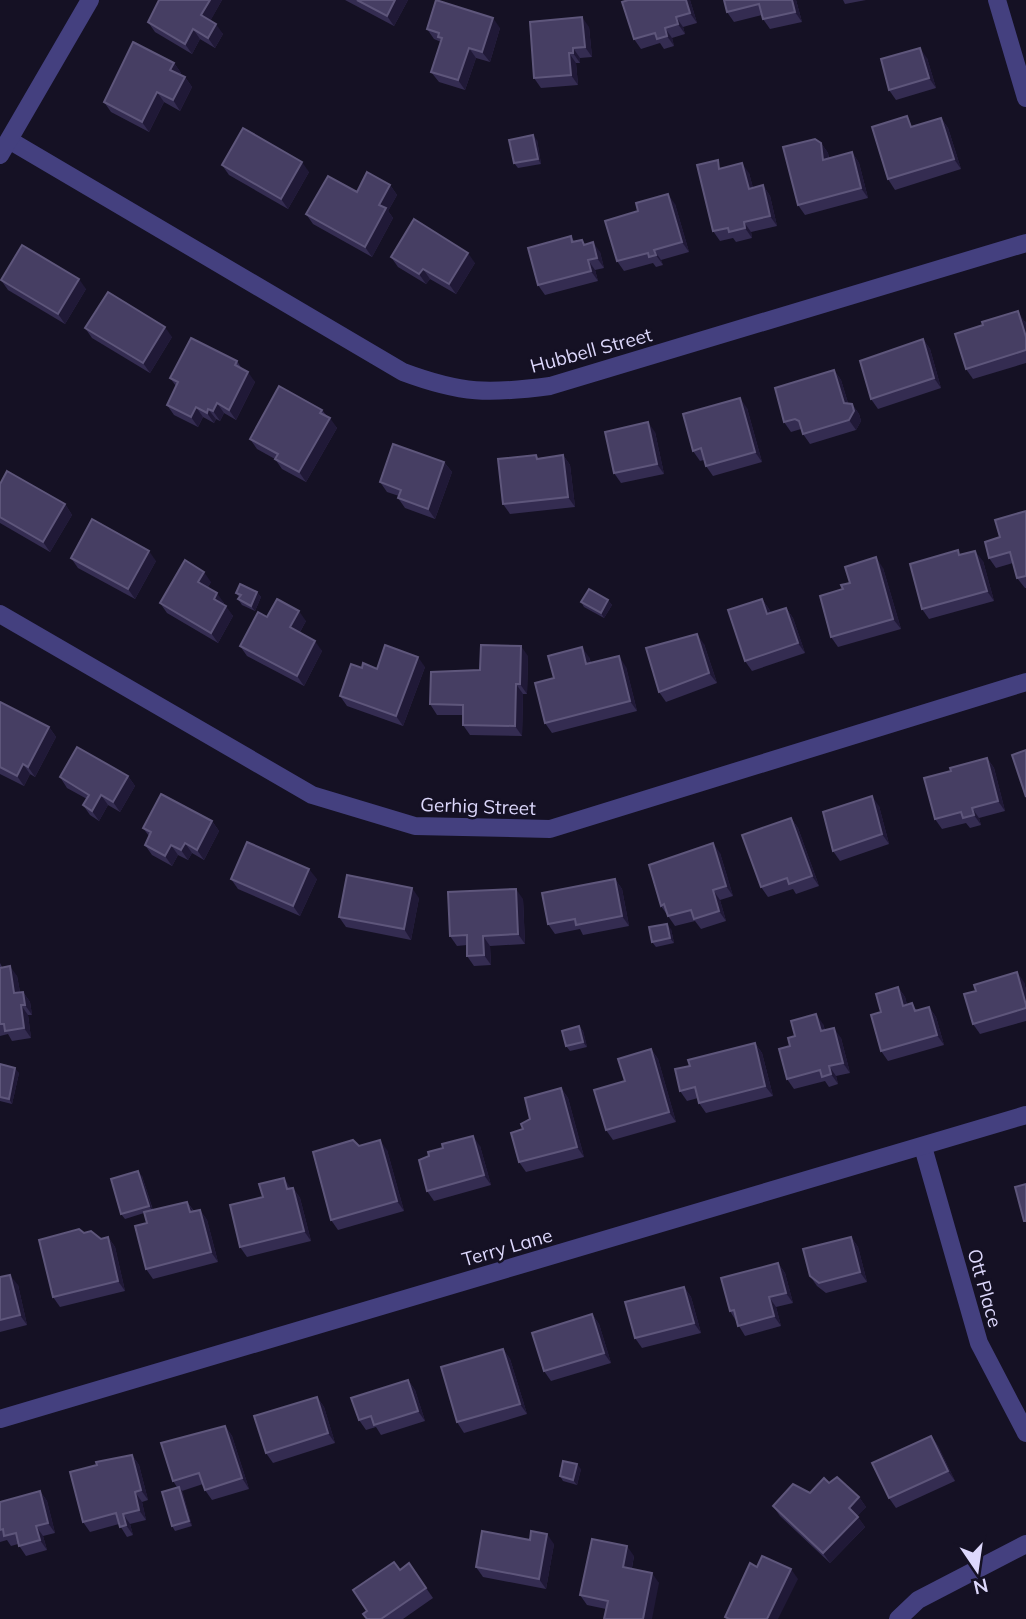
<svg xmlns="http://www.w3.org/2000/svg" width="1026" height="1619" font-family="Mulish,sans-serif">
  <rect width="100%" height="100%" fill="#151124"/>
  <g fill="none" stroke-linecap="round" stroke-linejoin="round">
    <!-- minor -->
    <g stroke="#44407f" stroke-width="18">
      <path d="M997 0 1026 98"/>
      <path d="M9 140 403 372C462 394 489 394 550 386L1026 243"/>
      <path d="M0 155 90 0"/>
      <path d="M0 614 312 795 415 826 550 829 1026 682"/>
      <path d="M923 1147 979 1343 1026 1433"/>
      <path d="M0 1419 1026 1115"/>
      <path d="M898 1619 918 1600 1026 1544"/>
    </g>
  </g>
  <!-- wall -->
  <g fill="#342c51">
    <path d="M159 0H222L210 21 223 34 215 48 200 39 192 54 155 32 148 22Z"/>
    <path d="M345 0H408L394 26Z"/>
    <path d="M690 0 697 23 683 27 685 34 672 38 674 46 664 49 660 43 641 49 634 39Z"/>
    <path d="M724 0H796L802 22 770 29 763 19 762 15 734 22 727 12Z"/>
    <path d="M843 0H866L845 4Z"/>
    <path d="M589 27 592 57 580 58V63H576L578 85 541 88 534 78Z"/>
    <path d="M500 28 490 62 476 58 465 90 439 82 431 72 441 42 434 39 427 29Z"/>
    <path d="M927 58 936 88 896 100 889 90Z"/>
    <path d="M174 63 181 73 180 74 185 77 192 87 180 111 164 102 149 132 111 112 104 102Z"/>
    <path d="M941 118 948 128 961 169 895 190 888 179Z"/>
    <path d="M537 140 541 164 518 168 514 163Z"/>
    <path d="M821 143 828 153 829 158 852 152 859 163 868 198 805 215 798 205Z"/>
    <path d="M222 165 309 172 288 209 229 175Z"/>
    <path d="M723 168 749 173 753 188 763 185 770 196 777 226 751 232 752 238 736 242 733 238 720 241 713 231Z"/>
    <path d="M390 185 397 195 388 211 393 218 372 257 313 224 306 214 357 192Z"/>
    <path d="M675 204 689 252 661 260 663 265 656 267 653 263 624 271 617 261Z"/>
    <path d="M571 236 574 241 582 240 585 244 600 252 604 268 595 270 598 281 545 295 538 285Z"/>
    <path d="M391 257 475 263 456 294 430 279 426 284 398 267Z"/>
    <path d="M1 280 86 289 65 324 8 290Z"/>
    <path d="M1025 321 1026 324V363L973 379 966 369Z"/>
    <path d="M85 328 172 337 150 373 92 338Z"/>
    <path d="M923 339 930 349 941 388 878 409 871 399Z"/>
    <path d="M237 361 242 369 255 382 236 420 224 413 220 421 216 419 214 423 203 417 198 427 174 415 167 405 176 386 170 378Z"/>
    <path d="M834 370 841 380 848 403 852 404 859 414 861 421 856 430 810 444 803 434 801 429 791 432 784 422Z"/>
    <path d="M747 408 762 462 713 476 706 466 704 460 700 461 693 451Z"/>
    <path d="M322 410 337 428 306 482 282 469 275 459 257 449 250 439Z"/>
    <path d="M655 432 664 474 621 483 614 473Z"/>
    <path d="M563 455 570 465 575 507 510 514 503 504 539 458Z"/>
    <path d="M444 462 452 472 435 519 405 508 398 498 399 496 387 492 380 482Z"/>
    <path d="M0 484 65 504 72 515 50 552 0 523Z"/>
    <path d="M1026 511V588H1025L1017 578 1013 563 996 568 989 558 1000 537Z"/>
    <path d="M961 555 983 561 994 601 929 619 922 609Z"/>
    <path d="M71 558 156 561 135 599 78 568Z"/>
    <path d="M883 568 901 629 838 647 831 637 843 589 850 583Z"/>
    <path d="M211 582 208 587 224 603 223 604 233 616 218 643 167 613 160 603Z"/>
    <path d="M257 592 261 597 255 611 242 605 238 599 239 597 236 593Z"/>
    <path d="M762 599 769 609 771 613 786 608 793 618 805 653 752 671 745 661Z"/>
    <path d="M608 600 612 605 604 618 584 607 581 602Z"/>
    <path d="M267 617 306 621 300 632 322 651 304 686 247 656 240 646Z"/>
    <path d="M704 644 717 683 666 702 659 692Z"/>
    <path d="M528 656 527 694H523L522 736 470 735 463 725V715H437L430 704 480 670Z"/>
    <path d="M589 657 591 663 626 667 637 711 552 733 545 723 554 678Z"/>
    <path d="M425 667 403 726 347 706 340 696 362 668 377 669Z"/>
    <path d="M0 702 49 727 56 737 35 777 30 774 24 786 0 774Z"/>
    <path d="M987 758 994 768 1005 811 979 818 981 825 970 828 966 823 942 829 935 819 951 771Z"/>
    <path d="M128 776 135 786 120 812 108 805 99 821 90 815 83 805 87 799 67 788 60 777Z"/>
    <path d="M879 806 889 844 840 861 833 851Z"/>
    <path d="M791 818 798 828 819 886 796 894 793 889 768 897 761 887Z"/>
    <path d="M212 821 219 831 204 860 192 853 188 860 178 855 172 866 152 855 145 845 149 836 143 828Z"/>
    <path d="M720 853 733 896 720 900 726 921 701 929 695 921 675 926 661 906Z"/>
    <path d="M231 879H317L300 916 238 889Z"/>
    <path d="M615 879 622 889 629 926 583 935 580 929 555 934 548 924Z"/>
    <path d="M419 898 411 940 346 927 339 917Z"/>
    <path d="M523 899 525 944 490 946 491 965 474 966 467 956V945L457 946 450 936Z"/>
    <path d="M671 929 674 943 656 947 652 942Z"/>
    <path d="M0 963 2 967 17 976 20 992H23L30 1002 32 1015H28L31 1038 12 1041 8 1034 0 1036Z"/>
    <path d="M1024 982 1026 990V1021L980 1034 973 1024 976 991Z"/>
    <path d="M898 987 905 997 907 1005 918 1010 929 1007 936 1017 944 1045 888 1061 881 1051V1012Z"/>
    <path d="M823 1024 825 1030 841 1038 850 1073 836 1076 838 1084 829 1087 825 1081 794 1089 787 1079 790 1046 795 1036Z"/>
    <path d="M579 1026 583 1031 587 1047 570 1051 566 1046Z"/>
    <path d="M755 1043 762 1053 773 1096 706 1113 699 1103 698 1098 687 1101 680 1091 690 1066Z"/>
    <path d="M651 1049 658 1059 676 1122 613 1140 606 1130 625 1081Z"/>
    <path d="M0 1064 19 1073 12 1104 0 1101Z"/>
    <path d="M561 1088 568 1098 584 1157 526 1172 519 1162 523 1129 530 1119Z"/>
    <path d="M359 1146 387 1150 404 1211 338 1230 331 1220Z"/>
    <path d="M480 1146 491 1185 434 1201 427 1191Z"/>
    <path d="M142 1176 153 1210 187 1202 194 1211 200 1210 207 1220 218 1262 153 1279 146 1269 147 1223 144 1213 125 1219 121 1214Z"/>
    <path d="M293 1188 300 1198 311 1241 247 1257 240 1247 263 1197Z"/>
    <path d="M108 1237 115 1247 125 1291 60 1307 53 1297 101 1239Z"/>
    <path d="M851 1237 858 1247 867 1282 826 1293 817 1286 810 1276Z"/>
    <path d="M778 1263 785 1273 793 1303 776 1307 781 1326 745 1336 730 1311Z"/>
    <path d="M0 1277 18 1285 27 1325 0 1332Z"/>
    <path d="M684 1287 691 1297 701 1333 642 1348 635 1338Z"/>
    <path d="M592 1314 599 1324 611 1363 551 1381 544 1371Z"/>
    <path d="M503 1349 510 1359 527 1414 464 1433 457 1422Z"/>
    <path d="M408 1380 415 1390 425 1421 381 1435 376 1427 366 1430 359 1420Z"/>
    <path d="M317 1397 324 1407 335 1443 273 1463 266 1453Z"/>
    <path d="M225 1426 232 1436 249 1489 212 1500 205 1490 203 1484 182 1491 192 1526 175 1531 172 1526 177 1487 173 1481Z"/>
    <path d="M931 1436 938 1446 955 1481 896 1508 889 1498Z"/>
    <path d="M132 1455 139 1465 148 1500 142 1502 146 1520 130 1524 133 1535 127 1537 119 1524 90 1532 83 1522Z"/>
    <path d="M581 1469 577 1485 563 1481 560 1476Z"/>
    <path d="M829 1483 859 1497 866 1507 857 1516 865 1527 830 1563 780 1516 773 1506 810 1493Z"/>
    <path d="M40 1491 47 1501 55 1533 43 1536 47 1550 26 1556 18 1544 11 1546 7 1540 0 1542V1502Z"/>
    <path d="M554 1544 546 1589 483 1577 476 1567Z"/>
    <path d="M634 1556 632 1568 659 1583 606 1609 587 1605 580 1595Z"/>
    <path d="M409 1563 433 1598 403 1619H367V1611L400 1570Z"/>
  </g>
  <!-- shaded-wall -->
  <g fill="#201937">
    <path d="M210 0H222L208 25 201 15Z"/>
    <path d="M395 0H408L394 26 387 16Z"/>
    <path d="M686 0H690L697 23 690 13Z"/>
    <path d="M792 0H796L802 22 795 12Z"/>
    <path d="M582 17 589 27 592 57 585 47Z"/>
    <path d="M676 17 683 27 685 34 678 24Z"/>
    <path d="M493 18 500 28 490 62 482 52Z"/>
    <path d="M216 24 223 34 215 48 208 38Z"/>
    <path d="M665 28 672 38 674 46 667 36Z"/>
    <path d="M193 29 200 39 192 54 185 44Z"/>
    <path d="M469 48 476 58 465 90 458 80Z"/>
    <path d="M573 48 580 58V63L573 53Z"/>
    <path d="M920 48 927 58 936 88 929 78Z"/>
    <path d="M569 53 576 63 578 85 571 75Z"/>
    <path d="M174 63 181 73 177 80 170 70Z"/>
    <path d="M185 77 192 87 180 111 173 100Z"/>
    <path d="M157 92 164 102 149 132 142 122Z"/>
    <path d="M941 118 948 128 961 169 954 159Z"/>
    <path d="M533 135 537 140 541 164 538 159Z"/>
    <path d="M821 143 828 153 830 170 823 160Z"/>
    <path d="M852 152 859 163 868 198 861 188Z"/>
    <path d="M302 162 309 172 288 209 281 199Z"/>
    <path d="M742 163 749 173 756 199 749 189Z"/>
    <path d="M390 185 397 195 388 211 393 218 372 257 365 247 379 205Z"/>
    <path d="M763 185 770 196 777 226 770 216Z"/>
    <path d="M668 194 675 204 689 252 682 242Z"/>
    <path d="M744 222 751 232 752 238 745 228Z"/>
    <path d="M593 242 600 252 604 268 597 258Z"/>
    <path d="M654 250 661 260 663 265 656 255Z"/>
    <path d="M468 253 475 263 456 294 449 284Z"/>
    <path d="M588 260 595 270 598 281 591 271Z"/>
    <path d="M423 269 430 279 426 284 419 274Z"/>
    <path d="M79 279 86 289 65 324 58 314Z"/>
    <path d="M1018 311 1026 324V337Z"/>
    <path d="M165 327 172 337 150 373 143 363Z"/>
    <path d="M923 339 930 349 941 388 934 378Z"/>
    <path d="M834 370 841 380 851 413 844 403Z"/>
    <path d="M248 372 255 382 236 420 229 410Z"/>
    <path d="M740 398 747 408 762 462 755 452Z"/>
    <path d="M217 403 224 413 220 421 213 411Z"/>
    <path d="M852 404 859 414 861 421 856 430 849 420Z"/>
    <path d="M196 407 203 417 198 427 191 417Z"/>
    <path d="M208 409 216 419 214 423 207 413Z"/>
    <path d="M330 418 337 428 306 482 299 472Z"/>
    <path d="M648 422 655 432 664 474 657 464Z"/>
    <path d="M563 455 570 465 575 507 568 497Z"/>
    <path d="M444 462 452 472 435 519 428 509Z"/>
    <path d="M65 504 72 515 50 552 43 542Z"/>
    <path d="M149 551 156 561 135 599 128 589Z"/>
    <path d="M975 551 983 561 994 601 987 591Z"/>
    <path d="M876 557 883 568 901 629 893 619Z"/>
    <path d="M204 572 211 582 205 592 198 582Z"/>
    <path d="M257 592 261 597 255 611 251 606Z"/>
    <path d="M217 593 224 603 221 609 214 599Z"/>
    <path d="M762 599 769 609 774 624 767 614Z"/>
    <path d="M608 600 612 605 604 618 601 613Z"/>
    <path d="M226 606 233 616 218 643 211 633Z"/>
    <path d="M786 608 793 618 805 653 798 643Z"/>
    <path d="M299 611 306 621 297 637 290 627Z"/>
    <path d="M697 634 704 644 717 683 709 673Z"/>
    <path d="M315 641 322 651 304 686 297 676Z"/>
    <path d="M521 646 528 656 527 694 520 684Z"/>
    <path d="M582 647 589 657 593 674 586 664Z"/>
    <path d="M619 656 626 667 637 711 630 701Z"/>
    <path d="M418 657 425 667 403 726 396 716Z"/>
    <path d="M516 684 523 694 522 736 515 726Z"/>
    <path d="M49 727 56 737 35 777 28 767Z"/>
    <path d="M987 758 994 768 1005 811 998 801Z"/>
    <path d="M23 764 30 774 24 786 17 776Z"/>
    <path d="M128 776 135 786 120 812 113 802Z"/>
    <path d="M101 795 108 805 99 821 92 811Z"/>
    <path d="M872 796 879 806 889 844 882 834Z"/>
    <path d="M972 808 979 818 981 825 974 815Z"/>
    <path d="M791 818 798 828 819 886 812 876Z"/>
    <path d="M212 821 219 831 204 860 197 850Z"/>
    <path d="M185 843 192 853 188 860 181 850Z"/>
    <path d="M713 843 720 853 733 896 726 886Z"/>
    <path d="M171 845 178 855 172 866 165 856Z"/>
    <path d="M309 869 317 879 300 916 293 906Z"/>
    <path d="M615 879 622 889 629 926 622 916Z"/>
    <path d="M412 888 419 898 411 940 404 929Z"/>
    <path d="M516 889 523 899 525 944 518 934Z"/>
    <path d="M713 890 720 900 726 921 719 911Z"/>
    <path d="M667 924 671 929 674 943 670 938Z"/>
    <path d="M483 936 490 946 491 965 484 955Z"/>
    <path d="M10 966 17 976 22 1003 14 993Z"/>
    <path d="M1017 972 1024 982 1026 990V1005Z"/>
    <path d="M898 987 905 997 910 1016 903 1006Z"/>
    <path d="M23 992 30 1002 32 1015 25 1005Z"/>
    <path d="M21 1005 28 1015 31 1038 24 1028Z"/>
    <path d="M929 1007 936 1017 944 1045 937 1035Z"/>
    <path d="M816 1014 823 1024 828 1041 821 1031Z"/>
    <path d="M579 1026 583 1031 587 1047 583 1042Z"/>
    <path d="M834 1028 841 1038 850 1073 843 1063Z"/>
    <path d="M755 1043 762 1053 773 1096 765 1086Z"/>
    <path d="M651 1049 658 1059 676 1122 669 1112Z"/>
    <path d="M829 1066 836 1076 838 1084 831 1074Z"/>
    <path d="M15 1068 19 1073 12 1104 9 1099Z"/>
    <path d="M561 1088 568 1098 584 1157 577 1147Z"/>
    <path d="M473 1136 480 1146 491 1185 484 1175Z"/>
    <path d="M380 1140 387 1150 404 1211 397 1201Z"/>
    <path d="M138 1171 142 1176 153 1211 149 1206Z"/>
    <path d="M284 1178 291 1188 294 1200 287 1189Z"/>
    <path d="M293 1188 300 1198 311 1241 304 1231Z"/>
    <path d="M187 1202 194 1212H190Z"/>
    <path d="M200 1210 207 1220 218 1262 211 1252Z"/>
    <path d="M108 1237 115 1247 125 1291 118 1281Z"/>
    <path d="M851 1237 858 1247 867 1282 860 1272Z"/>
    <path d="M778 1263 785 1273 793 1303 786 1293Z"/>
    <path d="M10 1275 18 1285 27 1325 20 1315Z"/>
    <path d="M684 1287 691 1297 701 1333 694 1323Z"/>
    <path d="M769 1297 776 1307 781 1326 774 1316Z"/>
    <path d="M592 1314 599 1324 611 1363 604 1353Z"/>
    <path d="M503 1349 510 1359 527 1414 520 1404Z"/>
    <path d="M408 1380 415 1390 425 1421 418 1411Z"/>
    <path d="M317 1397 324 1407 335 1443 328 1433Z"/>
    <path d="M225 1426 232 1436 249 1489 242 1478Z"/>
    <path d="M931 1436 938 1446 955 1481 948 1471Z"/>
    <path d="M132 1455 139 1465 148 1500 141 1490Z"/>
    <path d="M577 1464 581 1469 577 1485 573 1480Z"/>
    <path d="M179 1487 183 1492 192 1526 189 1521Z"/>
    <path d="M40 1491 47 1501 55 1533 48 1523Z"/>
    <path d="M135 1492 142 1502 146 1520 139 1510Z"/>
    <path d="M859 1497 866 1507 856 1518 849 1508Z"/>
    <path d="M123 1514 130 1524 133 1535 126 1525Z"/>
    <path d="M858 1517 865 1527 830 1563 823 1553Z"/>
    <path d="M36 1526 43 1536 47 1550 40 1540Z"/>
    <path d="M547 1534 554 1544 546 1589 539 1579Z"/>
    <path d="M627 1546 634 1556 630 1577 623 1567Z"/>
    <path d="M791 1569 798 1579 778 1619H767Z"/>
    <path d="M652 1573 659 1583 652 1619H643Z"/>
  </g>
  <!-- building -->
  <g fill="#463e63" stroke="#5e567b" stroke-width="2">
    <path d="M159 0H210L201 15 216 24 208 38 193 29 185 44 148 22Z"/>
    <path d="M357 0H395L387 16Z"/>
    <path d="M436 0 493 18 482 52 469 48 458 80 431 72 442 38 438 37 439 33 427 29Z"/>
    <path d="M628 0H686L690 13 676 17 678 24 665 28 667 36 657 39 655 33 634 39 622 2Z"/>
    <path d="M724 0H792L795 12 763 19 759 4 727 12Z"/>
    <path d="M582 17 585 47 573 48V53H569L571 75 534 78 530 22Z"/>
    <path d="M133 42 174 63 170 70 185 77 173 100 157 92 142 122 104 102Z"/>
    <path d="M920 48 929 78 889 90 881 59Z"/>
    <path d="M907 116 911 127 941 118 954 159 888 179 872 127Z"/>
    <path d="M243 128 302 162 281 199 222 165Z"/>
    <path d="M533 135 538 159 514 163 509 140Z"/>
    <path d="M815 139 821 143 823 160 852 152 861 188 798 205 783 147Z"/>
    <path d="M718 160 719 169 742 163 749 189 763 185 770 216 744 222 745 228 729 232 728 228 713 231 697 165Z"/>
    <path d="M367 172 390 185 379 205 386 208 365 247 306 214 328 176 357 192Z"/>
    <path d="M668 194 682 242 654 250 656 255 649 257 648 253 617 261 605 221 638 211 636 203Z"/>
    <path d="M414 219 468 253 449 284 423 269 419 274 391 257Z"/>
    <path d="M571 236 572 242 582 240 584 245 593 242 597 258 588 260 591 271 538 285 528 248Z"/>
    <path d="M22 245 79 279 58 314 1 280Z"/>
    <path d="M108 292 165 327 143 363 85 328Z"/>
    <path d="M1018 311 1026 337V350L966 369 955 334 983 325 982 322Z"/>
    <path d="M191 338 237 361 235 365 248 372 229 410 217 403 213 411 208 409 207 413 196 407 191 417 167 405 178 382 170 378Z"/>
    <path d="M923 339 934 378 871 399 860 361Z"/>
    <path d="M834 370 844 403 852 404 854 411 849 420 803 434 799 421 795 419 784 422 775 388Z"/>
    <path d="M279 386 322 410 320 413 330 418 299 472 275 459 278 454 250 439Z"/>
    <path d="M740 398 755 452 706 466 701 448 693 451 683 414Z"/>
    <path d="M648 422 657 464 614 473 605 432Z"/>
    <path d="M393 444 444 462 428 509 398 498 401 490 380 482Z"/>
    <path d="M536 455 537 459 563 455 568 497 503 504 498 459Z"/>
    <path d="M7 471 65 504 43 542 0 517V484Z"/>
    <path d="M1026 511V576L1017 578 1010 552 989 558 985 542 1000 537 995 520Z"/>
    <path d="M92 519 149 551 128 589 71 558Z"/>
    <path d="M958 550 959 555 975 551 987 591 922 609 910 564Z"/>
    <path d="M876 557 893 619 831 637 820 596 843 589 841 585 850 583 845 567Z"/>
    <path d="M185 560 204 572 198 582 217 593 214 599 226 606 211 633 160 603Z"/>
    <path d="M240 584 257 592 251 606 238 599 241 595 236 593Z"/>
    <path d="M589 589 608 600 601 613 581 602Z"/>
    <path d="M277 599 299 611 290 627 315 641 297 676 240 646 258 612 267 617Z"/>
    <path d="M762 599 767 614 786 608 798 643 745 661 728 610Z"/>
    <path d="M697 634 709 673 659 692 646 648Z"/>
    <path d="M385 645 418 657 396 716 340 696 351 664 362 668 363 663 377 669Z"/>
    <path d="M481 645 521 646 520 684H516L515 726 463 725V705L430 704 431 672 480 670Z"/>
    <path d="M582 647 586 664 619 656 630 701 545 723 535 683 554 678 548 656Z"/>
    <path d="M0 702 49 727 28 767 23 764 17 776 0 767Z"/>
    <path d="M77 747 128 776 113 802 101 795 92 811 83 805 89 795 60 777Z"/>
    <path d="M1026 750V797L1012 755Z"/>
    <path d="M987 758 998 801 972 808 974 815 963 818 961 812 935 819 924 778 951 771 950 768Z"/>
    <path d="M161 794 212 821 197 850 185 843 181 850 171 845 165 856 145 845 151 832 143 828Z"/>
    <path d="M872 796 882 834 833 851 823 812Z"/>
    <path d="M791 818 812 876 789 884 787 878 761 887 742 835Z"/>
    <path d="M247 842 309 869 293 906 231 879Z"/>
    <path d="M713 843 726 886 713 890 719 911 694 919 691 910 668 916 664 904 661 906 649 865Z"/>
    <path d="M347 875 412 888 404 929 339 917Z"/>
    <path d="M615 879 622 916 576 925 575 919 548 924 542 893Z"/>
    <path d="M516 889 518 934 483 936 484 955 467 956V935L450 936 448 892Z"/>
    <path d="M667 924 670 938 652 942 649 927Z"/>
    <path d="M10 966 14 993 23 992 25 1005H21L24 1028 5 1031 4 1024H0V968Z"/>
    <path d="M1017 972 1026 1005V1008L973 1024 964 994 976 991 974 985Z"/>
    <path d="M898 987 903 1006 912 1003 915 1011 929 1007 937 1035 881 1051 871 1015 881 1012 876 994Z"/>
    <path d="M816 1014 821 1031 834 1028 843 1063 829 1066 831 1074 822 1077 820 1070 787 1079 779 1049 790 1046 788 1038 795 1036 791 1021Z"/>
    <path d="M579 1026 583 1042 566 1046 562 1031Z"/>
    <path d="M755 1043 765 1086 699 1103 695 1087 680 1091 675 1069 690 1066 688 1060Z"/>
    <path d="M651 1049 669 1112 606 1130 594 1090 625 1081 618 1059Z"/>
    <path d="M0 1064 15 1068 9 1099 0 1097Z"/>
    <path d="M561 1088 577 1147 519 1162 511 1133 523 1129 521 1124 530 1119 525 1098Z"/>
    <path d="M473 1136 484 1175 427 1191 419 1160 429 1156 428 1152 443 1148 442 1144Z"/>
    <path d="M353 1140 359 1146 380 1140 397 1201 331 1220 313 1152Z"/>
    <path d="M138 1171 149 1206 121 1214 111 1179Z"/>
    <path d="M284 1178 287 1189 293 1188 304 1231 240 1247 230 1205 263 1197 259 1184Z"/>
    <path d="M1026 1184V1221H1024L1015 1187Z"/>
    <path d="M187 1202 190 1212 200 1210 211 1252 146 1269 135 1226 147 1223 144 1212Z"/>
    <path d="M79 1229 84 1233 91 1231 101 1239 108 1237 118 1281 53 1297 39 1240Z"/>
    <path d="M851 1237 860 1272 819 1283 810 1276 803 1249Z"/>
    <path d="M778 1263 786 1293 769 1297 774 1316 738 1326 734 1310 730 1311 721 1278Z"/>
    <path d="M10 1275 20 1315 0 1320V1277Z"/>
    <path d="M684 1287 694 1323 635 1338 625 1302Z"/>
    <path d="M592 1314 604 1353 544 1371 532 1333Z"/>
    <path d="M503 1349 520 1404 457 1422 441 1367Z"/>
    <path d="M408 1380 418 1411 374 1425 371 1416 359 1420 351 1398Z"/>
    <path d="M317 1397 328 1433 266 1453 254 1416Z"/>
    <path d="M225 1426 242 1478 205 1490 199 1473 173 1481 161 1443Z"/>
    <path d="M931 1436 948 1471 889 1498 872 1463Z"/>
    <path d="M132 1455 141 1490 135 1492 139 1510 123 1514 126 1525 120 1527 116 1513 83 1522 70 1472 97 1465 96 1462Z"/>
    <path d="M563 1461 577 1464 573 1480 560 1476Z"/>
    <path d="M837 1477 859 1497 849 1508 858 1517 823 1553 773 1506 793 1484 810 1493 824 1478 829 1483Z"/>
    <path d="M179 1487 189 1521 172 1526 162 1492Z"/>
    <path d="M40 1491 48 1523 36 1526 40 1540 19 1546 16 1533 4 1536 3 1529 0 1530V1502Z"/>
    <path d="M482 1531 530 1540 531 1531 547 1534 539 1579 476 1567Z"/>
    <path d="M592 1539 627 1546 623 1567 652 1573 643 1619H604L608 1601 580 1595Z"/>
    <path d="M762 1556 791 1569 767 1619H729L725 1617 750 1563 757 1567Z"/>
    <path d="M394 1562 400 1570 409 1563 426 1588 381 1619H367L363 1614 367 1611 353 1590Z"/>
  </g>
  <g text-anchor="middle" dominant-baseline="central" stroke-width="5" stroke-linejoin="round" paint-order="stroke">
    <!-- street labels -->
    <g font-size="19" fill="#ddd8fc" stroke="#151124">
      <text transform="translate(591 350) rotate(-15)">Hubbell Street</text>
      <text transform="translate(478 806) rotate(2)">Gerhig Street</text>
      <text transform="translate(507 1247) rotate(-16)">Terry Lane</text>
      <text transform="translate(985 1288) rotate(74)">Ott Place</text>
    </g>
  </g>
  <!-- north arrow -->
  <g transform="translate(977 1570) rotate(167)" stroke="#151124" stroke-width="5" paint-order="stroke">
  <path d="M0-5L12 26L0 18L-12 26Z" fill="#ddd8fc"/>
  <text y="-10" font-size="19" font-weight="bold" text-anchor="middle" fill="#ddd8fc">N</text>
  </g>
</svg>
